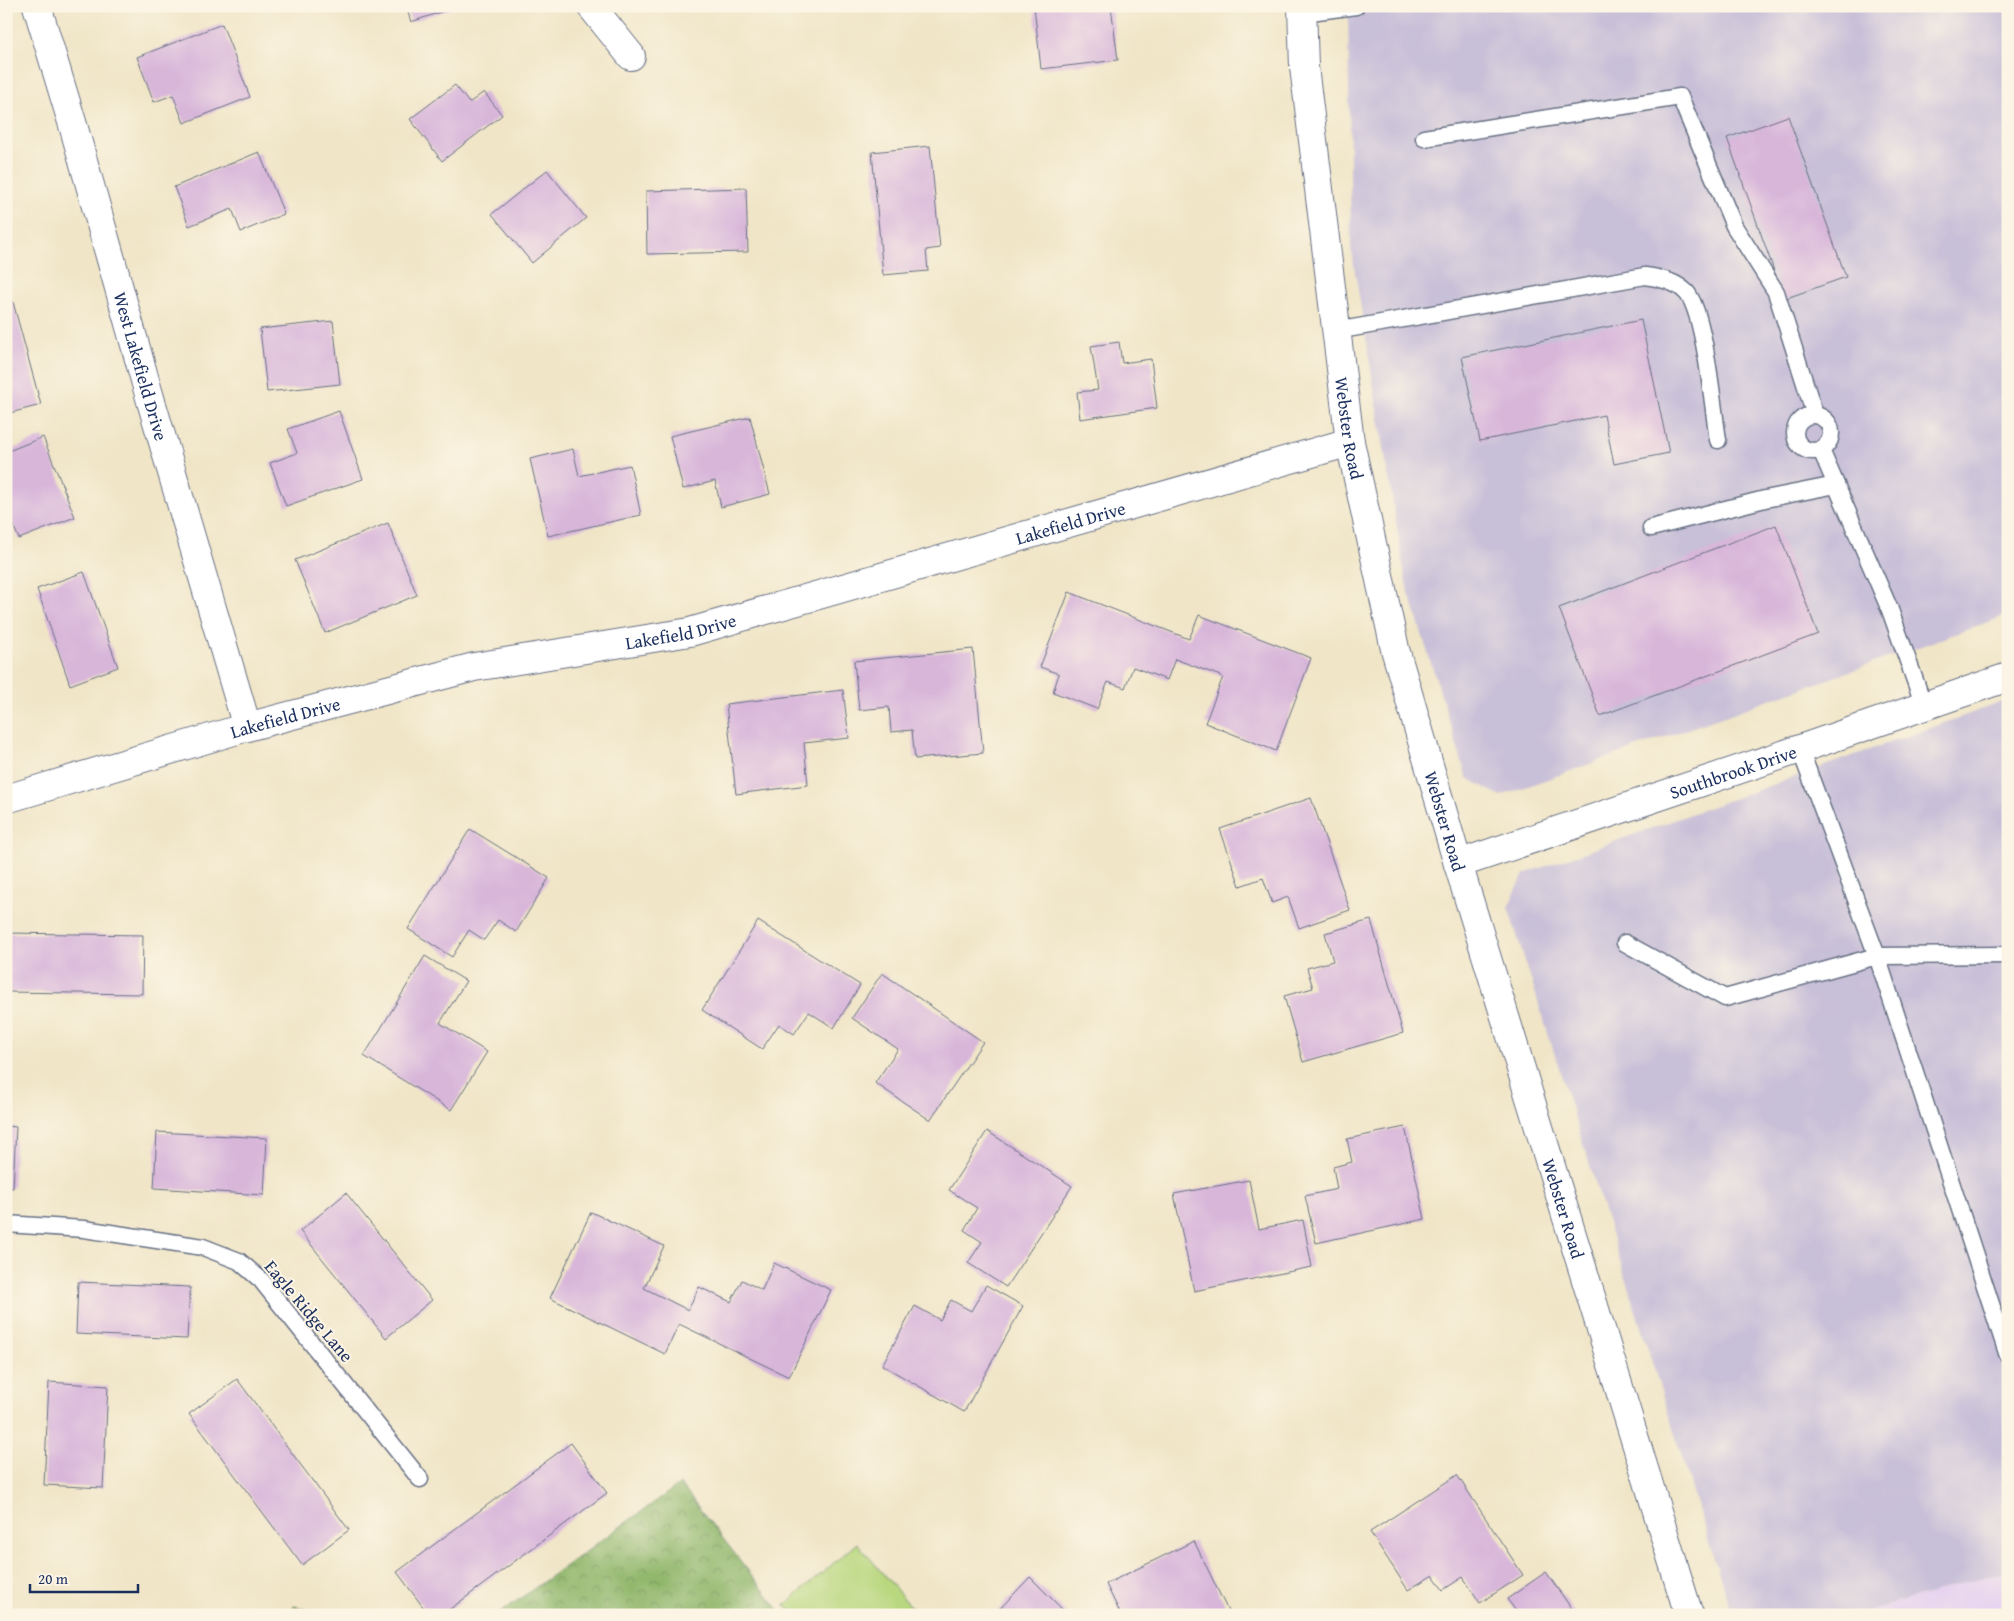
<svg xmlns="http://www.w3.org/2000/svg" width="2014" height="1621" font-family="'Gentium Book Plus',serif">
  <defs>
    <pattern id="forest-crowns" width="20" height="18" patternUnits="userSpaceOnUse" patternTransform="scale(1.25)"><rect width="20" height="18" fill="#92b86d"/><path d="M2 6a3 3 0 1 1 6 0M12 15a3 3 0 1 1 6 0" fill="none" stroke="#76965d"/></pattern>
  </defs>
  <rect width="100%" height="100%" fill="#fcf5e5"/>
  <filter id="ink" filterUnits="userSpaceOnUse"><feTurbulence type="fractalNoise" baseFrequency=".02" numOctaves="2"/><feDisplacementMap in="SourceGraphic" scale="10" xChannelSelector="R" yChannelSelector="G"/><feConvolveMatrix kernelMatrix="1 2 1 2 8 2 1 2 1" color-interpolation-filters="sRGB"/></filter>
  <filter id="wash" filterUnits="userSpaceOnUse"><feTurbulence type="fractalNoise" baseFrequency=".0096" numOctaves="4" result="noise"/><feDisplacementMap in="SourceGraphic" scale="20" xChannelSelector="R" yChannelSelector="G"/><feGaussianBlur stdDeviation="1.12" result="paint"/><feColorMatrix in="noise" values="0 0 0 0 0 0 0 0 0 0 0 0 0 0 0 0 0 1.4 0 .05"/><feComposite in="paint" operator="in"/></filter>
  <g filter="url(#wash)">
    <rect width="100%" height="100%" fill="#f0e5c7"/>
    <!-- built -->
    <path fill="#e6d2f0" d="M2008 1571V1615H1853Z"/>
    <!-- industrial -->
    <g fill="#c8bfd8">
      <path d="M1348 6H2008V615L1500 796 1467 778 1406 583 1351 247Z"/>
      <path d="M2008 700V1571L1853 1615H1732L1508 907 1524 874Z"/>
    </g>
    <!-- forest -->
    <g fill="url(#forest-crowns)" stroke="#567466">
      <path d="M680 1484 783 1615H497Z"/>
      <path d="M294 1606 324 1615H292Z"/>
    </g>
    <!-- park -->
    <path fill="#b8d77e" stroke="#6a836e" d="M857 1543 918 1615H794L785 1605Z"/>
    <g id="blocks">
      <!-- building -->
      <g fill="#d8b6da">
        <path d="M406 6H456V7L411 22Z"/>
        <path d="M1034 6H1111L1118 60 1041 69Z"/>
        <path d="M222 24 250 97 184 123 173 95 154 102 137 57Z"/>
        <path d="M455 85 469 103 484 92 502 115 442 161 410 119Z"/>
        <path d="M1788 116 1846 277 1784 299 1727 138Z"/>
        <path d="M930 146 940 248 926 250 928 271 883 275 872 152Z"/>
        <path d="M259 152 284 214 241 232 232 209 189 226 174 187Z"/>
        <path d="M547 170 586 218 532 263 492 214Z"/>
        <path d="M746 188 748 252 647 254 646 191Z"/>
        <path d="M13 302 41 405 6 414V304Z"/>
        <path d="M1641 320 1669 453 1614 464 1604 415 1480 441 1462 357Z"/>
        <path d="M333 321 340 384 267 392 260 329Z"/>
        <path d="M1119 342 1122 363 1151 359 1157 408 1080 419 1077 392 1098 390 1091 346Z"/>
        <path d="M339 411 363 479 286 506 270 463 297 453 288 429Z"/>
        <path d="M750 417 770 494 721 507 715 481 683 489 670 436Z"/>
        <path d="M43 437 75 517 19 539 6 508V452Z"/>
        <path d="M573 449 579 476 630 465 641 515 548 536 530 459Z"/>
        <path d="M388 523 417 595 325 633 295 560Z"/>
        <path d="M1776 525 1818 634 1600 716 1559 608Z"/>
        <path d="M84 572 118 667 70 685 37 589Z"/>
        <path d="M1069 592 1189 639 1199 615 1311 658 1276 751 1205 723 1223 677 1175 659 1167 680 1133 667 1125 688 1108 682 1097 709 1053 692 1059 674 1040 667Z"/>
        <path d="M973 649 983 753 915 759 912 730 891 732 889 707 859 710 854 661Z"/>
        <path d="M843 690 849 738 804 743 808 785 736 794 726 704Z"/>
        <path d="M1311 798 1350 910 1299 928 1288 897 1272 903 1263 878 1240 886 1220 829Z"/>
        <path d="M470 829 549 878 516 932 498 920 484 940 469 930 452 957 408 929Z"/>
        <path d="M1371 920 1403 1033 1303 1062 1284 996 1313 988 1307 968 1333 961 1325 933Z"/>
        <path d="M758 921 860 985 834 1028 809 1012 794 1034 779 1024 762 1049 702 1010Z"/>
        <path d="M6 933 143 935 142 994 6 992Z"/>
        <path d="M425 956 466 981 440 1023 487 1052 451 1110 364 1056Z"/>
        <path d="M882 973 983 1042 930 1120 875 1083 898 1049 852 1018Z"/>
        <path d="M6 1126 16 1127 13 1188H6Z"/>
        <path d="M1405 1127 1425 1219 1316 1243 1305 1196 1337 1189 1333 1167 1352 1162 1347 1139Z"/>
        <path d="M987 1131 1072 1186 1006 1287 968 1263 982 1242 964 1230 977 1208 949 1190Z"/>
        <path d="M157 1132 267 1138 264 1195 154 1188Z"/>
        <path d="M1249 1180 1259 1229 1303 1220 1312 1267 1194 1291 1174 1194Z"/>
        <path d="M346 1193 432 1300 386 1338 300 1231Z"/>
        <path d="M591 1212 664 1246 644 1288 688 1310 699 1287 731 1302 742 1280 762 1290 774 1263 831 1290 789 1377 679 1324 665 1354 550 1298Z"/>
        <path d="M78 1282 190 1287 187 1339 76 1334Z"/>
        <path d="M986 1285 1023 1306 964 1412 882 1365 915 1306 940 1320 951 1300 971 1311Z"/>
        <path d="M237 1379 349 1530 302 1565 189 1414Z"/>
        <path d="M49 1382 108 1386 103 1488 44 1485Z"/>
        <path d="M571 1443 607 1493 442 1615H429L397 1572Z"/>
        <path d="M1457 1475 1523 1575 1480 1603 1463 1577 1443 1590 1433 1575 1408 1590 1370 1532Z"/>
        <path d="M1194 1541 1228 1611 1220 1615H1121L1106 1584Z"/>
        <path d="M1546 1572 1576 1615H1519L1507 1599Z"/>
        <path d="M1030 1577 1068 1615H994Z"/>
      </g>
    </g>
  </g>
  <g filter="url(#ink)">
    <use href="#blocks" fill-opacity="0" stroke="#666f83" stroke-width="1"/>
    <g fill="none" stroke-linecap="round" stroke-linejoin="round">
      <defs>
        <g id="service">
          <path d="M1302 13 1356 6"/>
          <path d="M1424 138 1680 97 1734 226 1776 292 1815 415"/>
          <path d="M1336 331 1645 276C1659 278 1676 281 1687 293 1705 314 1713 409 1718 440"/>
          <circle cx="1813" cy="433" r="18"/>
          <path d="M1821 450 1890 610 1924 706"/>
          <path d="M1651 528 1765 499 1836 485"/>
          <path d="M1800 749 1877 956 2008 1356"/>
          <path d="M1625 943 1725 998 1877 956 2008 955"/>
          <path d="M6 1224 84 1229 203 1247 239 1261 261 1280 420 1479"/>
        </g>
        <g id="minor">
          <path id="s1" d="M37 6 75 132 148 391 247 727"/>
          <path d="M591 6 631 56"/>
          <path id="s2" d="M6 799 247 727 474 667 690 632 1350 442"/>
          <path id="s3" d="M1458 864 1800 749 2008 677"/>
        </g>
        <g id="tertiary">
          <path id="s4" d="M1302 6 1304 67 1350 442 1395 649 1458 864 1689 1615"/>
        </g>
      </defs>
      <!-- service casing -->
      <use href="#service" stroke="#666f83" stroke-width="19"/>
      <!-- minor casing -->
      <use href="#minor" stroke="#666f83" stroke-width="30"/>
      <!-- tertiary casing -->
      <use href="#tertiary" stroke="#666f83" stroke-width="30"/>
      <!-- service -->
      <use href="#service" stroke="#fff" stroke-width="16"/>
      <!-- minor -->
      <use href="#minor" stroke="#fff" stroke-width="28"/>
      <!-- tertiary -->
      <use href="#tertiary" stroke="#fff" stroke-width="28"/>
    </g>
  </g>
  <g text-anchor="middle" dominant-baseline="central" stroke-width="4" stroke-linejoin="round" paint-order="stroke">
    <!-- street labels -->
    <g font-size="18" fill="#1b2f5e" stroke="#fcf5e5">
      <text stroke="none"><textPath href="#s1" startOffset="375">West Lakefield Drive</textPath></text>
      <text stroke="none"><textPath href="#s4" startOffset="425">Webster Road</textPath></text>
      <text stroke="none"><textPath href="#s2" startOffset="1101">Lakefield Drive</textPath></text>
      <text stroke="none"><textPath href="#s2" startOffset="696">Lakefield Drive</textPath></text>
      <text stroke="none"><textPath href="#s2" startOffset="291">Lakefield Drive</textPath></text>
      <text stroke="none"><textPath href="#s3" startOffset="290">Southbrook Drive</textPath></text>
      <text stroke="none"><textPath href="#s4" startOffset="830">Webster Road</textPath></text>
      <text stroke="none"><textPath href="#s4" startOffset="1235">Webster Road</textPath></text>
      <text transform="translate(309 1311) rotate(50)">Eagle Ridge Lane</text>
    </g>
  </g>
  <!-- margin -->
  <rect width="2014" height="1621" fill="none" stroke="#fcf5e5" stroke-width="25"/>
  <!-- scale -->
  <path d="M30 1584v8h108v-8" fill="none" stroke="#1b2f5e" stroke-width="2.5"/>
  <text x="38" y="1584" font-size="15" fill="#1b2f5e" stroke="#fcf5e5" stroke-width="4" paint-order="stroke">20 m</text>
</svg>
